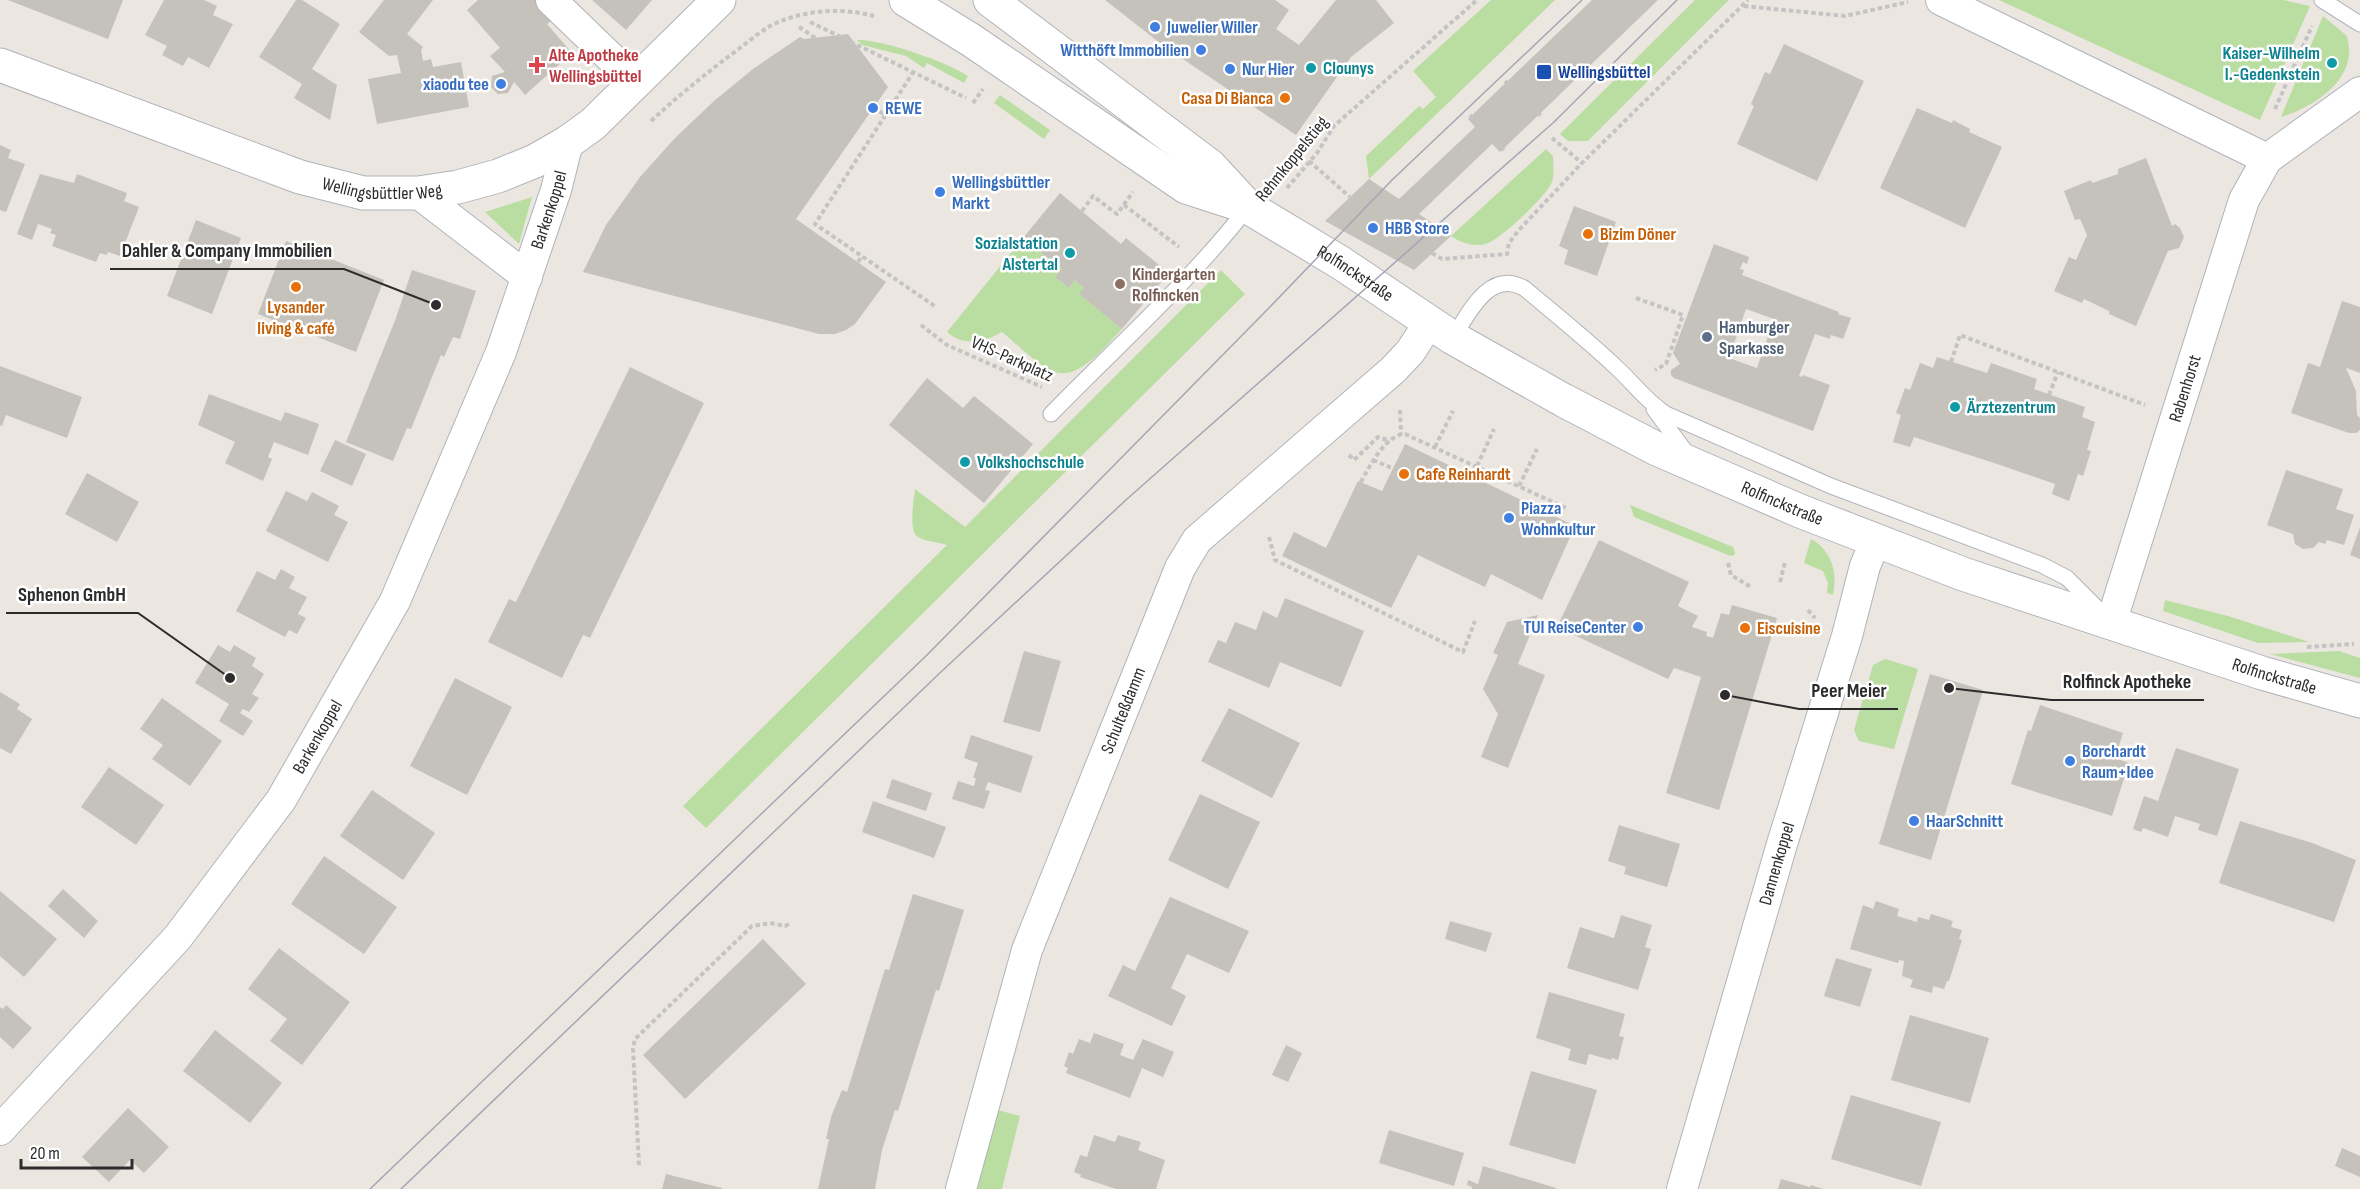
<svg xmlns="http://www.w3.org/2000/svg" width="2360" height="1189" font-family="'Sofia Sans Condensed',sans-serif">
  <rect width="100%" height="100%" fill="#ece6e0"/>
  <!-- green -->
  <g fill="#badda2">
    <path d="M1491 0H1555L1369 179 1366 156 1419 106 1423 109 1436 97 1413 71Z"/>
    <path d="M1695 0H1729L1588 141H1568L1560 134Z"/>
    <path d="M1999 0H2283L2310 6 2260 120Z"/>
    <path d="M2323 16 2347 36C2348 42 2350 49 2349 55 2346 87 2308 109 2281 117Z"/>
    <path d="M857 40C882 39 947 62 968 76L964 83 927 63 924 68 906 56 862 45Z"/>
    <path d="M1000 95 1050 130 1044 139 994 103Z"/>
    <path d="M1546 149 1553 156C1553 164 1555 177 1551 184 1544 198 1500 240 1486 244 1472 247 1462 243 1451 236Z"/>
    <path d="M532 197 519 244 485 212Z"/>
    <path d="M1023 238 1062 269 1055 277 1069 288 1075 280 1084 288 1080 294 1122 329C1106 345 1077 385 1050 370 1033 361 1017 344 1002 332 985 342 963 347 947 332Z"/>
    <path d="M1221 270 1245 294 706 828 683 806 947 545C939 542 927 542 918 537 908 532 914 500 915 489L965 527Z"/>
    <path d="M1630 505 1733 547 1735 553 1733 556 1728 555 1634 517Z"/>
    <path d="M1811 539C1832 550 1838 574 1833 595L1827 593 1828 583 1823 571 1804 563Z"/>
    <path d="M2165 600 2228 616 2309 642 2258 643 2163 611Z"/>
    <path d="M2339 651 2360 658V678L2270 654Z"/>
    <path d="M1885 659 1918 669 1894 749 1859 741 1854 730 1873 665Z"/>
    <path d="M998 1110 1020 1116 1002 1189H973Z"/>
  </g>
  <!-- building -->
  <g fill="#c5c1bb" fill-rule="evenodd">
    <path d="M8 0H123L108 39Z"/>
    <path d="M164 0H204L217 6 213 15 233 24 209 68 188 57 183 66 162 55 167 46 145 35Z"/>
    <path d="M296 0H302L340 24 312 69 337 85 330 120 294 98 302 84 259 57Z"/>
    <path d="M384 0H433L407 34 423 47 421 50 423 61 431 59 433 67 461 62 469 107 377 124 368 79 401 73 397 55 389 56 359 32Z"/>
    <path d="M478 0H535L552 20 547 24 572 53 525 95 514 82 508 93 498 94 491 87 492 76 505 72 490 56 500 48 467 10Z"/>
    <path d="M592 0H652L626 30Z"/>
    <path d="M1105 0H1275L1289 10 1276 29 1299 45 1336 0H1376L1394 23 1351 57 1296 135 1165 47Z"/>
    <path d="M1592 0H1658L1500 152 1492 144 1419 214 1451 236 1414 270 1325 221 1369 179 1399 199 1475 127 1468 119Z"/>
    <path d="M848 34 888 87 796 219 886 282 855 324 846 330 835 334H819L583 272 606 225 640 177 675 138 714 101 753 69 800 37 804 39Z"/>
    <path d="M1784 44 1864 81 1817 181 1737 144 1754 106 1751 104 1765 72 1770 74Z"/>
    <path d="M1917 108 1952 123 1953 120 1970 129 1969 132 2002 147 1965 228 1880 188Z"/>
    <path d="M0 145 11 150 8 158 25 164 6 212 0 210Z"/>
    <path d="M2146 158 2172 226 2175 224 2180 228 2184 237 2179 248 2168 251 2136 326 2109 314V311L2084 299 2082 303 2054 291 2069 257 2076 260 2087 235 2080 219 2075 220 2064 191 2091 180 2092 183 2118 174V169Z"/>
    <path d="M40 174 74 183 77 174 127 193 124 201 139 207 120 256 108 252 107 255 100 253 96 262 52 246 56 235 50 233 52 229 38 224 32 240 17 234Z"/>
    <path d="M1060 193 1121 244 1126 238 1169 273 1122 329 1079 294 1084 288 1075 280 1069 288 1055 277 1062 269 1023 238Z"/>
    <path d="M1574 206 1616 222 1597 276 1564 264 1568 250 1559 246Z"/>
    <path d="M196 220 241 238 212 314 167 296Z"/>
    <path d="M286 241 384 280 356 352 258 314Z"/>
    <path d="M1714 244 1749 257 1747 264 1743 262 1740 269 1744 270 1742 275 1839 312 1838 314 1851 318 1843 339 1831 335 1830 339 1815 334 1799 376 1802 377 1803 375 1830 385 1813 431 1674 378 1671 375V370L1680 364 1673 353ZM1746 309 1774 319 1757 368 1729 358Z"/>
    <path d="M412 270 476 291 460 339 453 337 444 357 441 355 411 429 407 428 393 461 346 442 396 318Z"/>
    <path d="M2342 301 2360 307V373L2346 368 2356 391 2357 415 2360 418V430L2356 433H2349L2291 413 2308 363 2320 367Z"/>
    <path d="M1937 357 1987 373 1991 363 2037 379 2034 389 2085 407 2082 417 2095 422 2087 450 2091 451 2083 476 2078 474 2069 501 2052 494 2055 484 1994 463 1914 437 1910 447 1893 442 1901 415 1896 413 1905 388 1910 390 1920 363 1933 368Z"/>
    <path d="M0 366 82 397 67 438 6 415 2 426 0 425Z"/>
    <path d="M630 367 704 403 590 638 583 635 562 678 488 642 509 599 516 602Z"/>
    <path d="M927 378 963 408 974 396 1033 444 984 503 889 425Z"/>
    <path d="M209 394 281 421 285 412 319 424 308 455 274 442 268 457 272 459 263 481 225 463 235 442 198 425Z"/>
    <path d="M335 440 366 454 352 486 320 471Z"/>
    <path d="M1405 444 1575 526 1542 600 1491 574 1485 587 1418 555 1391 608 1282 556 1294 532 1326 548 1358 481 1382 491Z"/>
    <path d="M2286 470 2343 489 2336 509 2354 515 2344 545 2327 540 2325 544 2319 542 2313 548 2303 549 2295 544 2293 534 2267 525Z"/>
    <path d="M87 473 139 502 117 542 65 514Z"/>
    <path d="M286 491 307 501 312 492 339 506 334 515 348 522 328 562 266 531Z"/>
    <path d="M2360 527V559L2350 555Z"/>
    <path d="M1599 540 1689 582 1678 606 1698 616 1692 627 1707 632 1706 636 1713 638 1721 613 1729 615 1732 605 1777 618 1719 810 1666 793 1701 677 1674 668 1668 679 1557 627Z"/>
    <path d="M281 569 295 577 289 588 307 597 298 614 306 618 297 634 289 630 285 637 236 611 257 571 275 580Z"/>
    <path d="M1285 598 1364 631 1341 687 1280 662 1269 688 1208 662 1218 640 1226 643 1235 622 1256 630 1263 611 1277 618Z"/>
    <path d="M1538 615 1518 664 1545 675 1508 768 1481 757 1498 714 1483 689 1498 655 1493 653 1507 622Z"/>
    <path d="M218 645 230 652 234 645 256 658 252 666 264 674 252 694 259 698 249 712 243 709 240 713 253 721 243 736 219 721 229 704 195 683Z"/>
    <path d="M1024 651 1061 661 1040 732 1003 722Z"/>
    <path d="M1930 674 1983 690 1931 860 1879 844Z"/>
    <path d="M455 678 512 707 467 795 410 766Z"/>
    <path d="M0 692 20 704 17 709 32 719 11 754 0 748Z"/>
    <path d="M162 698 222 741 190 786 152 759 163 745 140 729Z"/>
    <path d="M2040 705 2123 733 2115 758 2129 763 2112 816 2011 784 2028 730 2031 731Z"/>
    <path d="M1229 708 1300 743 1272 798 1201 761Z"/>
    <path d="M971 735 1033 756 1021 793 988 782 985 790 990 791 984 809 952 799 958 781 974 786 976 778H973L978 763 964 758Z"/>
    <path d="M2176 748 2239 769 2217 836 2198 830 2200 824 2175 816 2168 837 2143 828 2141 832 2133 829 2144 796 2158 801Z"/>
    <path d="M109 767 164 805 136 845 81 807Z"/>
    <path d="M892 779 932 793 926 811 886 798Z"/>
    <path d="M372 790 435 833 403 880 340 836Z"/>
    <path d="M1200 794 1260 822 1228 889 1168 860Z"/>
    <path d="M873 801 946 827 934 858 862 832Z"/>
    <path d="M2240 821 2312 843 2356 860 2334 922 2219 883Z"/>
    <path d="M1619 825 1680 844 1667 887 1624 874 1626 867 1608 861Z"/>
    <path d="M324 856 397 907 364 954 291 904Z"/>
    <path d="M63 889 98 921 84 938 48 906Z"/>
    <path d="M0 891 57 939 24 977 0 956Z"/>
    <path d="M913 894 964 910 939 991 936 990 898 1111 895 1110 882 1150 875 1189H818L829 1139H826L831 1117 842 1090 847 1092 885 969 889 970Z"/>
    <path d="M1170 897 1249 931 1229 973 1187 954 1171 988 1186 996 1172 1026 1108 996 1123 965 1135 971Z"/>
    <path d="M1876 901 1899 909 1897 916 1917 922 1918 917 1929 920 1931 914 1953 921 1951 927 1962 930 1959 939 1962 940 1949 981H1947L1944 989 1933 986 1932 993 1910 987 1913 980 1902 976 1904 961 1899 960 1898 963 1850 949 1863 905 1873 909Z"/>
    <path d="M1621 915 1652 925 1645 947 1651 949 1638 990 1567 968 1580 927 1614 938Z"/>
    <path d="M1450 921 1492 933 1486 952 1445 939Z"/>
    <path d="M763 939 806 984 685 1099 643 1055Z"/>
    <path d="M279 948 350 1002 302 1065 270 1041 287 1019 248 989Z"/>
    <path d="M1836 958 1872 969 1860 1007 1824 996Z"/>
    <path d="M1549 992 1625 1014 1619 1036 1624 1037 1618 1060 1612 1058 1611 1060 1589 1054 1586 1065 1568 1060 1571 1049 1536 1038Z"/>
    <path d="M6 1005 32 1028 13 1049 0 1037V1007L3 1009Z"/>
    <path d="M1910 1015 1989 1038 1970 1103 1891 1080Z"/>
    <path d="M215 1030 282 1083 250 1123 183 1071Z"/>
    <path d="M1094 1033 1124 1044 1120 1055 1133 1060 1143 1039 1174 1052 1163 1077 1142 1068 1130 1098 1066 1073 1068 1068 1064 1066 1069 1052 1073 1054 1079 1039 1090 1043Z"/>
    <path d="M1286 1045 1302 1053 1288 1082 1272 1075Z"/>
    <path d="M1531 1071 1597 1090 1575 1164 1509 1145Z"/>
    <path d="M1851 1095 1941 1122 1921 1186 1831 1159Z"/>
    <path d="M128 1108 169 1147 144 1173 130 1160 109 1182 82 1157Z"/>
    <path d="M1389 1130 1464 1153 1454 1186 1379 1163Z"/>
    <path d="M1094 1135 1115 1142 1118 1135 1141 1142 1138 1150 1165 1160 1156 1189H1116L1080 1177 1081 1175 1074 1172 1080 1155 1087 1157Z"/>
    <path d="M2342 1148 2360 1156V1177L2335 1166Z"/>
    <path d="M1483 1166 1556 1188V1189H1472V1187L1467 1185 1468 1180 1478 1184Z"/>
    <path d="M666 1174 722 1188V1189H662Z"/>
    <path d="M1781 1179 1810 1187 1811 1185 1823 1189H1778Z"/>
  </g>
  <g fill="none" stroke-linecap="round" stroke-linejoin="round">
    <defs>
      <g id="lane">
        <path d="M2322 0 2360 24"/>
        <path d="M1453 338C1469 313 1489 269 1524 288 1556 315 1589 341 1619 370 1635 385 1647 402 1666 414L1831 486 2042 565 2067 578 2101 612"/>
        <path d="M1654 409 1688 455"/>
        <path d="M1051 414C1117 346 1190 282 1248 207"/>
      </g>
      <g id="street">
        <path d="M551 0 636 82"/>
        <path d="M1941 0 2267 159"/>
        <path d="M418 193 527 277"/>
        <path id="s1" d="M2111 623 2244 200 2267 159 2360 92"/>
        <path id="s2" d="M0 1130 178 937 281 800 395 601 501 352 556 190 568 142"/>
        <path id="s3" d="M961 1189 1027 950 1180 568 1197 540 1393 370 1410 352 1429 323"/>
        <path id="s4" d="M1682 1189 1782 844 1847 636 1865 566 1876 540"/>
      </g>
      <g id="secondary">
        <path id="s5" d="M906 0 971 40 1186 187 1248 207 1341 263 1453 338 1563 400 1657 449 1800 511 1963 574 2262 673 2360 701"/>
        <path d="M990 0 1210 166 1247 206"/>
        <path id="s6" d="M0 65 300 177 363 193H418L458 187 498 176 535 161 568 142 593 124 719 0"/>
      </g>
    </defs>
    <!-- lane casing -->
    <use href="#lane" stroke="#b0b3bb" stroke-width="17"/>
    <!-- street casing -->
    <use href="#street" stroke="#b0b3bb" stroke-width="32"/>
    <!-- secondary casing -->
    <use href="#secondary" stroke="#b0b3bb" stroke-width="35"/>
    <!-- path -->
    <g stroke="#c4c4c4" stroke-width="4" stroke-dasharray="4.5 3" stroke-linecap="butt">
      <path d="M1744 6 1845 16 1908 2"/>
      <path d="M810 22 966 98"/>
      <path d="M799 27 826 45"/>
      <path d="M914 71 815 224 936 307"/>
      <path d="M1505 81 1541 116"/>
      <path d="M973 103 983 89"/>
      <path d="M873 108 886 115"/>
      <path d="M2275 109 2312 26"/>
      <path d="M1470 115 1504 150"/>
      <path d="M651 121C679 95 709 71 740 48 750 40 760 32 770 26 801 10 841 7 874 16"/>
      <path d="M1552 138 1582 163"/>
      <path d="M1309 161 1350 197"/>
      <path d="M1287 188 1317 153 1334 126 1477 0"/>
      <path d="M1124 205 1179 247"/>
      <path d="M1082 211 1093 196 1117 214 1133 192"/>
      <path d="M1432 253 1442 259 1507 254 1509 243 1518 231 1582 163 1748 0"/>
      <path d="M858 262 862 256"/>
      <path d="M1636 298 1683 315 1666 364 1655 370"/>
      <path d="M921 325 947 345 1042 387"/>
      <path d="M1951 362 1960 335 2145 405"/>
      <path d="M2049 395 2058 372"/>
      <path d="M1400 410 1401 434"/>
      <path d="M1435 447 1453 411"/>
      <path d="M1349 455 1354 460 1378 437 1390 441"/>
      <path d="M1373 460 1394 469"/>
      <path d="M1477 466 1494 429"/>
      <path d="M1361 482C1369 467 1386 434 1405 434L1566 508"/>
      <path d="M1519 486 1537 449"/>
      <path d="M1269 537 1275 560 1463 652 1475 621"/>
      <path d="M1728 563 1731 575 1751 587"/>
      <path d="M1780 582 1785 562"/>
      <path d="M1808 610 1815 618"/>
      <path d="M2307 647 2354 644"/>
      <path d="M639 1165 633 1049 635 1039 752 926 770 923 785 926 791 923"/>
    </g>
    <!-- lane -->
    <use href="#lane" stroke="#fff" stroke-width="15"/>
    <!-- street -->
    <use href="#street" stroke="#fff" stroke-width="30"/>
    <!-- secondary -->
    <use href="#secondary" stroke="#fff" stroke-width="33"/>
    <!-- tram -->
    <g stroke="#a3a6b4" stroke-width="1.5">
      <path d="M370 1189 927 655 1265 312 1392 180 1582 0"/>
      <path d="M401 1189 943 670 1127 499 1554 122 1677 0"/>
    </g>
  </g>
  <!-- markers -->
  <g fill="#3f7fe0" stroke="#fff" stroke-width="2">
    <circle cx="1155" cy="27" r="6"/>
    <circle cx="1201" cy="50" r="6"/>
    <circle cx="1230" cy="69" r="6"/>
    <circle cx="501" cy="84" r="6"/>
    <circle cx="873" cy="108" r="6"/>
    <circle cx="940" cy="192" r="6"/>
    <circle cx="1373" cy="228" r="6"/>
    <circle cx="1509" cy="518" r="6"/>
    <circle cx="1638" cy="627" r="6"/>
    <circle cx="2070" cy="761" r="6"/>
    <circle cx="1914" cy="821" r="6"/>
  </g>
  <g fill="#0f9aa8" stroke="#fff" stroke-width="2">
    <circle cx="2332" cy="63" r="6"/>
    <circle cx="1311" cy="68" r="6"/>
    <circle cx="1070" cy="253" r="6"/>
    <circle cx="1955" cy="407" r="6"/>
    <circle cx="965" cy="462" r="6"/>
  </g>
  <path fill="#e0444e" stroke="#fff" stroke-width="2" d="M534 56h6v6h6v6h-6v6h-6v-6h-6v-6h6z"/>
  <rect fill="#1a4fb4" stroke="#fff" stroke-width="2" x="1536" y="64" width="16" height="16" rx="3"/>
  <g fill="#e8710a" stroke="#fff" stroke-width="2">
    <circle cx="1285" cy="98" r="6"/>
    <circle cx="1588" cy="234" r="6"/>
    <circle cx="296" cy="287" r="6"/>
    <circle cx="1404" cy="474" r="6"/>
    <circle cx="1745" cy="628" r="6"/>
  </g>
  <circle fill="#8d6e63" stroke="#fff" stroke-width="2" cx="1120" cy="284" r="6"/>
  <circle fill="#5c6f8a" stroke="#fff" stroke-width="2" cx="1707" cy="337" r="6"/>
  <g text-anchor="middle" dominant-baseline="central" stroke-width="5" stroke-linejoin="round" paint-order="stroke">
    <!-- shop labels -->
    <g font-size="18" font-weight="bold" fill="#366cbe" stroke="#fff" text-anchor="start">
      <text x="1167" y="27">Juwelier Willer</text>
      <text x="1189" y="50" text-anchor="end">Witthöft Immobilien</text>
      <text x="1242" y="69">Nur Hier</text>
      <text x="489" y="84" text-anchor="end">xiaodu tee</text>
      <text x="885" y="108">REWE</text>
      <text x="952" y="182">Wellingsbüttler<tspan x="952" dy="21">Markt</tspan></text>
      <text x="1385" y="228">HBB Store</text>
      <text x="1521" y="508">Piazza<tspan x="1521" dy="21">Wohnkultur</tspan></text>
      <text x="1626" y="627" text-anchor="end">TUI ReiseCenter</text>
      <text x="2082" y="751">Borchardt<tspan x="2082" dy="21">Raum+Idee</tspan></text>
      <text x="1926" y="821">HaarSchnitt</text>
    </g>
    <!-- culture labels -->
    <g font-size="18" font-weight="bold" fill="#0d838f" stroke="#fff" text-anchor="start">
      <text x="2320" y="53" text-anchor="end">Kaiser-Wilhelm<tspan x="2320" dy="21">I.-Gedenkstein</tspan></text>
      <text x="1323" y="68">Clounys</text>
      <text x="1058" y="243" text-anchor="end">Sozialstation<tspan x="1058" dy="21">Alstertal</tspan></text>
      <text x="1967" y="407">Ärztezentrum</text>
      <text x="977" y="462">Volkshochschule</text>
    </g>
    <!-- health labels -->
    <g font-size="18" font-weight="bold" fill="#be3a42" stroke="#fff" text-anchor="start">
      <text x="549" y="55">Alte Apotheke<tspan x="549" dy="21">Wellingsbüttel</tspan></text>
    </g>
    <!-- transit labels -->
    <g font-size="18" font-weight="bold" fill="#164399" stroke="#fff" text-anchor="start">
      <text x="1558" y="72">Wellingsbüttel</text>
    </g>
    <!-- food labels -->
    <g font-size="18" font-weight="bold" fill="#c56008" stroke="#fff" text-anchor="start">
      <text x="1273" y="98" text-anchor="end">Casa Di Bianca</text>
      <text x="1600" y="234">Bizim Döner</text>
      <text x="296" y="307" text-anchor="middle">Lysander<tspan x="296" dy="21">living &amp; café</tspan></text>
      <text x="1416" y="474">Cafe Reinhardt</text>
      <text x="1757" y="628">Eiscuisine</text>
    </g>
    <!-- street labels -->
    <g font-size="18" fill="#2c2c2c" stroke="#fff">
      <text transform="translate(1292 159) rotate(-51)">Rehmkoppelstieg</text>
      <text stroke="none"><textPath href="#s6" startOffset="404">Wellingsbüttler Weg</textPath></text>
      <text stroke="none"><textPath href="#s2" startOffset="1084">Barkenkoppel</textPath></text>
      <text stroke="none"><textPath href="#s5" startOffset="528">Rolfinckstraße</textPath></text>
      <text transform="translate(1012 359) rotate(24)">VHS-Parkplatz</text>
      <text stroke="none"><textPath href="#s1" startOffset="246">Rabenhorst</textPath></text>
      <text stroke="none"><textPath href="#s5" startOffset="1014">Rolfinckstraße</textPath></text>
      <text stroke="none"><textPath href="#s5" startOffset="1536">Rolfinckstraße</textPath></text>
      <text stroke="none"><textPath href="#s3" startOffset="506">Schulteßdamm</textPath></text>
      <text stroke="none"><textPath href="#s2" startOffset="507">Barkenkoppel</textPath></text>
      <text stroke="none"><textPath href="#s4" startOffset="339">Dannenkoppel</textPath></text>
    </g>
    <!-- education labels -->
    <g font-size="18" font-weight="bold" fill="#785e54" stroke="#fff" text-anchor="start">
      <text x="1132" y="274">Kindergarten<tspan x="1132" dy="21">Rolfincken</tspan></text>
    </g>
    <!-- service labels -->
    <g font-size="18" font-weight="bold" fill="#4e5e75" stroke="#fff" text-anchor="start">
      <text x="1719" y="327">Hamburger<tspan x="1719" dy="21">Sparkasse</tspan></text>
    </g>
  </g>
  <!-- callouts -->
  <path fill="none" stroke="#2c2c2c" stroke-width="2" d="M436 305L344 269H110M230 678L138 613H6M1949 688L2051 700H2204M1725 695L1799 709H1898"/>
  <g fill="#2c2c2c" stroke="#fff" stroke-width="2">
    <circle cx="436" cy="305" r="6"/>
    <circle cx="230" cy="678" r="6"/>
    <circle cx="1949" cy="688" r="6"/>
    <circle cx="1725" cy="695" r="6"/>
  </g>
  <g font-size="20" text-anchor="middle" font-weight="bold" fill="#2c2c2c" stroke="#fff" stroke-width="5" stroke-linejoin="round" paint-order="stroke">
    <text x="227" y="257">Dahler &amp; Company Immobilien</text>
    <text x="72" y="601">Sphenon GmbH</text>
    <text x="2127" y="688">Rolfinck Apotheke</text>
    <text x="1849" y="697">Peer Meier</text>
  </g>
  <!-- scale -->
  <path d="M21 1159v9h111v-9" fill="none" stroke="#2c2c2c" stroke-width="3"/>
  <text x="30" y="1159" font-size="18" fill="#2c2c2c" stroke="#ffffff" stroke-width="4.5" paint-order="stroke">20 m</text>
</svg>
